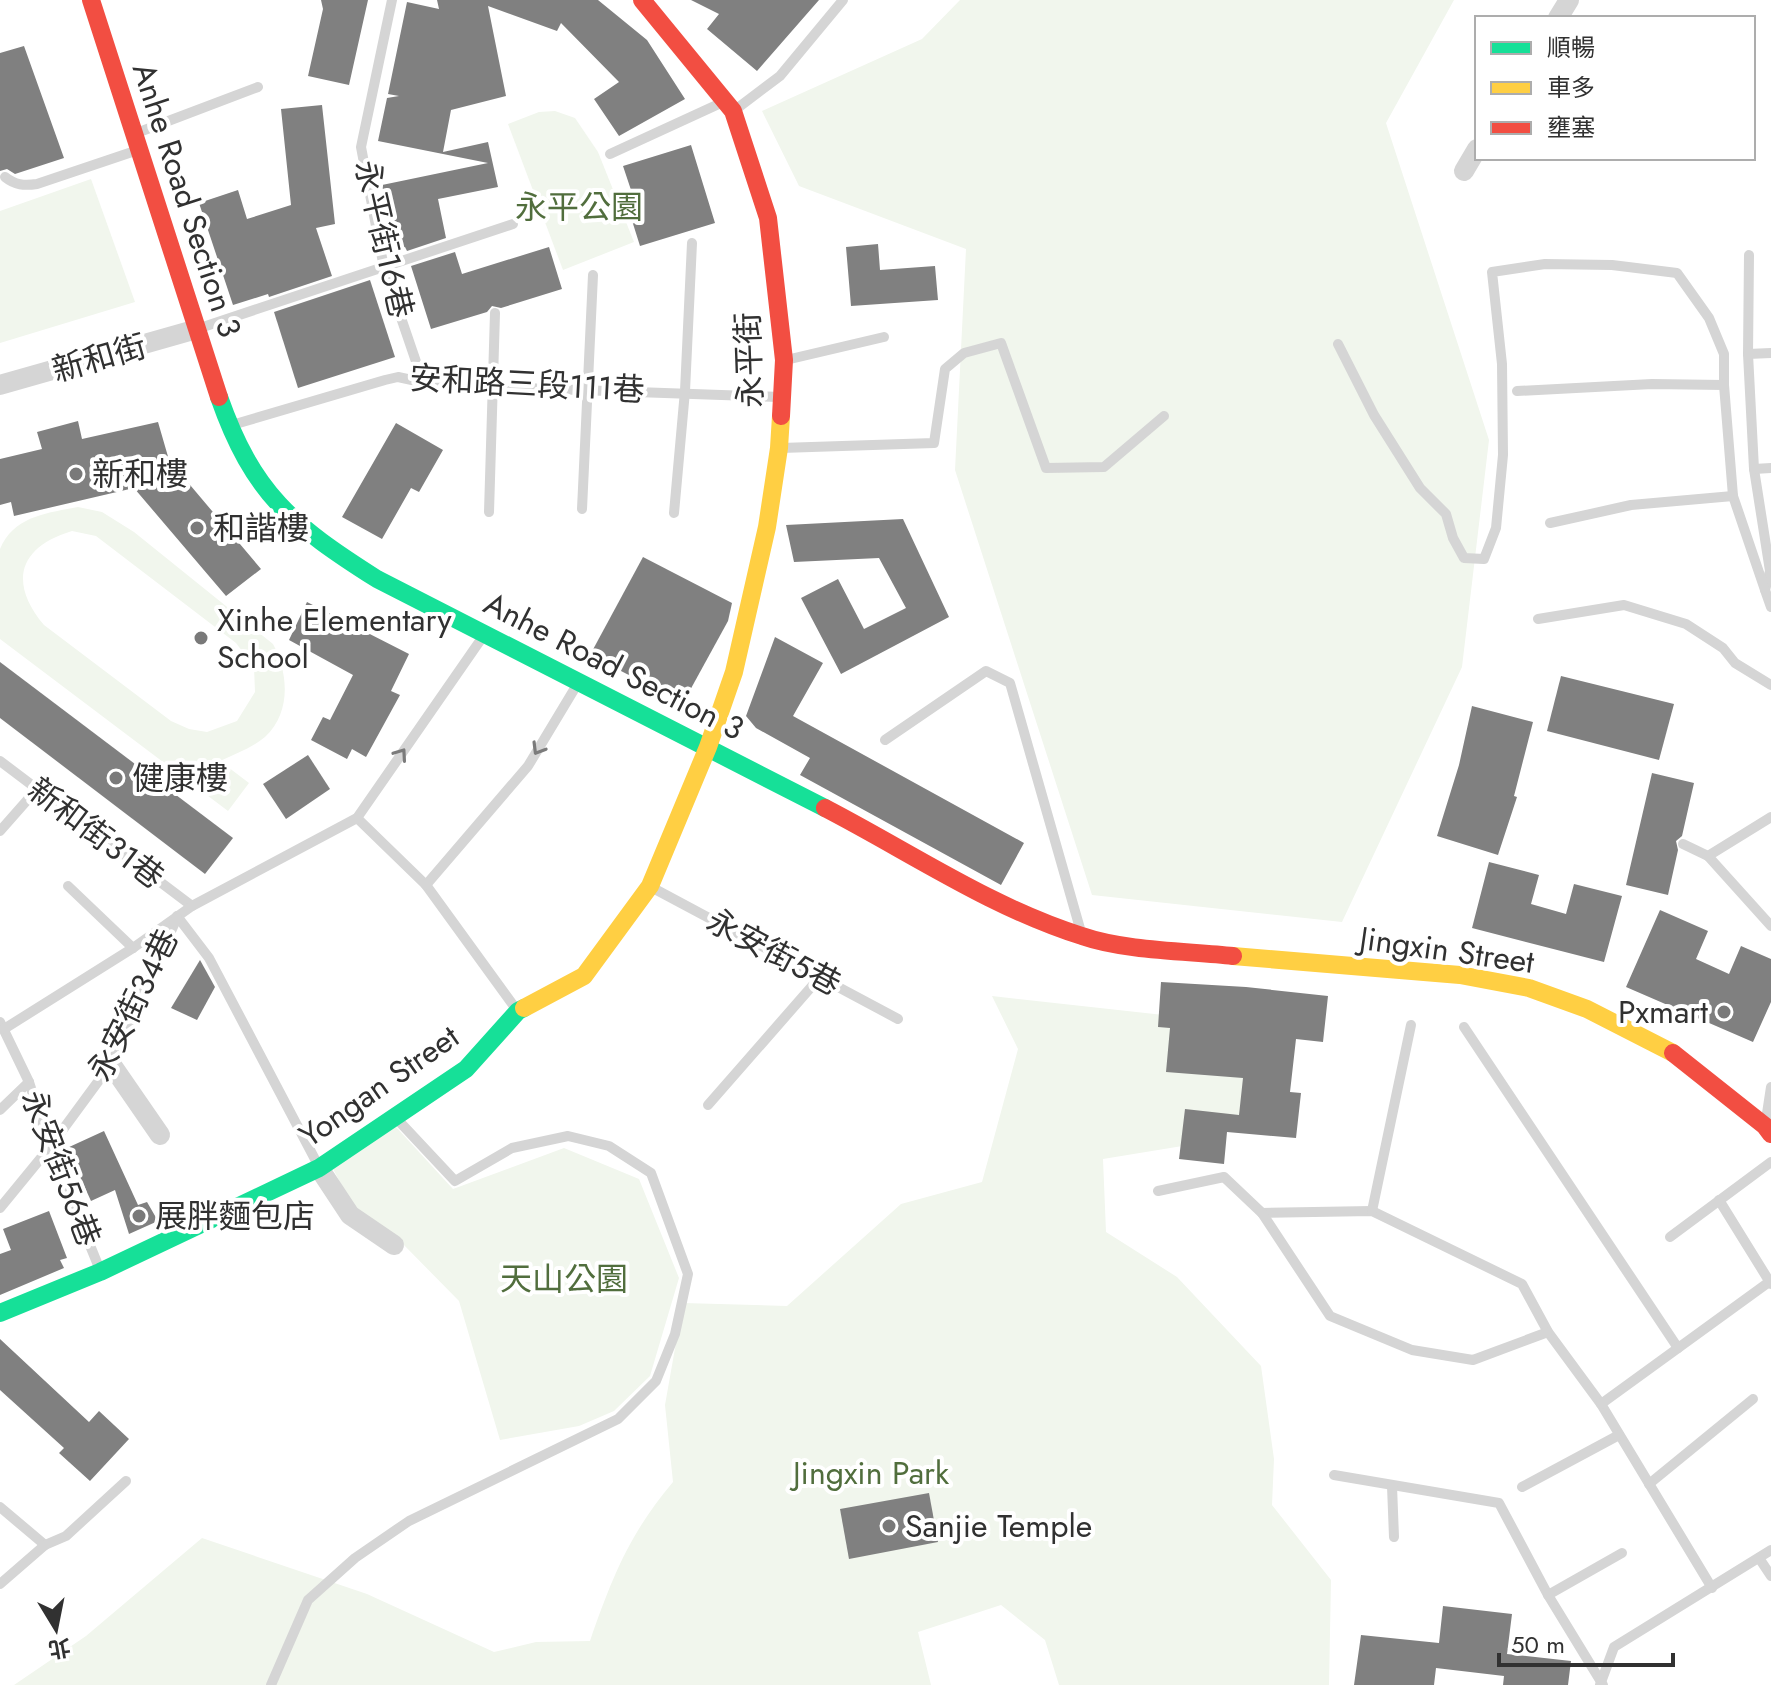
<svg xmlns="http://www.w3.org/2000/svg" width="1771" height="1685" font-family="Jost,'Noto Sans TC',sans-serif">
  <rect width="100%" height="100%" fill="#fff"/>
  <!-- green -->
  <g fill="#f1f6ed" fill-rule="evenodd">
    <path d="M960 0H1454L1386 123 1489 440 1462 667 1342 922 1092 895 955 470 966 249 799 186 762 111 922 39Z"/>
    <path d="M555 111 575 118 598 152 634 242 563 270 508 124 539 112Z"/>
    <path d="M91 179 135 302 0 343V211Z"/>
    <path d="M78 507 102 512 134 532 273 644C288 672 292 712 265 737 252 748 235 754 220 761L249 783 228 811 0 639V549C14 516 47 513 78 507ZM72 531 96 536 236 643 254 667 255 692 237 721 207 732 189 729 171 721 44 625C8 582 19 547 72 531Z"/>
    <path d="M992 996 1272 1027 1264 1093 1219 1140 1103 1159 1106 1232 1177 1277 1261 1366 1274 1459 1272 1505 1331 1580 1329 1685H1059L1045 1640 1001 1605 918 1632 931 1685H14L86 1636 202 1538 367 1594 494 1652 536 1642 590 1641C612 1578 629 1534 673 1482L665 1405 683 1303 787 1306 901 1204 982 1182 1018 1049Z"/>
    <path d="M396 1127 453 1189 564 1148 639 1179 679 1278 650 1376 614 1411 579 1426 500 1440 459 1301 400 1241 362 1223 332 1167Z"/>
  </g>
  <!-- building -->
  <g fill="#808080">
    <path d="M321 0H368L349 85 308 76 323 9Z"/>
    <path d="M437 0H598L647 40 685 99 619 136 594 99 619 82 561 23 557 31 488 6 506 96 451 110 443 152 488 142 498 187 438 199 446 238 407 251 405 247 396 249 382 185 488 163 378 141 387 98 399 96 388 94 407 2 439 9Z"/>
    <path d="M691 0H819L757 71 707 29 719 14Z"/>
    <path d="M24 46 64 158 15 174 7 169 0 171V53Z"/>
    <path d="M322 105 335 224 316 228 332 276 269 297 268 294 233 305 199 203 238 190 247 219 291 205 281 109Z"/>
    <path d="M691 145 715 223 640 246 624 195 632 193 623 166Z"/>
    <path d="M878 244 880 270 935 266 938 300 851 306 846 247Z"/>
    <path d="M549 247 562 289 501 308 492 306 487 312 431 329 411 266 455 252 462 274Z"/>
    <path d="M370 280 395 357 298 388 274 312Z"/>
    <path d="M78 421 82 439 158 422 169 460 261 569 226 596 134 488 14 516 11 502 0 505V459L42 449 37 432Z"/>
    <path d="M396 423 443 450 419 492 411 488 382 539 342 517Z"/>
    <path d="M903 519 949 617 841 674 801 598 838 579 864 629 906 608 879 558 794 562 786 525Z"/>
    <path d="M643 557 732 603 728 621 683 703 590 655Z"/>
    <path d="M307 602 409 654 391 691 400 695 366 757 352 749 347 759 311 740 323 717 330 720 353 675 289 640Z"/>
    <path d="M775 637 823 663 793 716 1024 843 1001 885 800 775 810 758 756 728 746 716Z"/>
    <path d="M0 662 233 838 205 874 0 718Z"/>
    <path d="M1561 676 1674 704 1659 760 1547 731Z"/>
    <path d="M1472 706 1533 722 1514 796 1517 797 1498 855 1437 836 1459 765Z"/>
    <path d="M308 755 330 789 286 819 263 784Z"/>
    <path d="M1652 773 1694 783 1682 836 1676 841 1678 850 1668 895 1626 885Z"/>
    <path d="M1489 862 1539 875 1531 904 1566 914 1574 884 1622 896 1604 962 1472 928Z"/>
    <path d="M1660 910 1708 931 1696 959 1729 974 1741 946 1771 959V1002L1753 1042 1626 987Z"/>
    <path d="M200 960 215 987 197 1020 171 1008Z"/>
    <path d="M1161 982 1246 987 1328 996 1323 1042 1296 1039 1290 1092 1301 1093 1296 1138 1227 1132 1224 1164 1179 1159 1185 1109 1239 1115 1243 1078 1166 1072 1170 1028 1158 1027Z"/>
    <path d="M104 1131 138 1205 147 1202 158 1221 129 1234 115 1190 91 1201 67 1148Z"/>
    <path d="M49 1211 67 1258 60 1260 64 1268 0 1295V1254L11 1250 3 1229Z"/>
    <path d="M0 1339 89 1422 99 1411 129 1439 90 1481 59 1453 64 1448 0 1390Z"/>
    <path d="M929 1493 938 1542 849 1559 840 1509Z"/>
    <path d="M1443 1606 1512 1614 1507 1654 1571 1661 1568 1685H1503L1504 1676 1436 1668 1434 1685H1354L1361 1635 1439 1643Z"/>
  </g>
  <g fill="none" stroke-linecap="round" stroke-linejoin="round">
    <!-- lane -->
    <g stroke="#d5d5d5" stroke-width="10">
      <path d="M392 0 361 147 384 268 423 382"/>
      <path d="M735 110 780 76 843 0"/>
      <path d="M134 134 258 87"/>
      <path d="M610 154 721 103"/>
      <path d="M5 177C15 185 24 186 37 184L135 151"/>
      <path d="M1749 255 1748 354 1754 469 1770 571 1765 590 1771 607"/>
      <path d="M200 328 513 224"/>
      <path d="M1338 344 1374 415 1420 488 1446 514 1453 538 1464 558 1484 559 1496 528 1503 455 1502 364 1492 272 1545 264 1612 265 1677 273 1709 318 1724 354V385L1733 496 1765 590"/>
      <path d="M1748 354 1771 353"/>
      <path d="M786 360 884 337"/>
      <path d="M1517 391 1652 384 1724 385"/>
      <path d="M232 425 385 380 398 377 435 385 780 397"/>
      <path d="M781 448 934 443 945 369 964 353 1001 343 1046 468 1104 467 1164 416"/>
      <path d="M1754 469 1771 468"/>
      <path d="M582 509 593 275"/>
      <path d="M489 512 495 313"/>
      <path d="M674 513 685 391 692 243"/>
      <path d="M1550 523 1631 505 1733 496"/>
      <path d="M1538 619 1624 605 1686 624 1723 648 1735 663 1771 685"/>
      <path d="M885 740 986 671 1010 683 1081 932"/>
      <path d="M0 761 192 906"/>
      <path d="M1771 817 1708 856 1771 926"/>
      <path d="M357 818 426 885 516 1009"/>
      <path d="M0 831 37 789"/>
      <path d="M1683 844 1708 856"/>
      <path d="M426 885 528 766 578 683"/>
      <path d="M68 886 133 948"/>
      <path d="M651 887 898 1019"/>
      <path d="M177 916 209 958 318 1165"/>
      <path d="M0 1022 29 1082 50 1147 100 1270"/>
      <path d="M1464 1027 1678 1348"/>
      <path d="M4 1029 133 948 192 906 357 818 484 635"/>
      <path d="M708 1105 820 977"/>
      <path d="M0 1110 29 1082"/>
      <path d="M1766 1120 1771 1087"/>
      <path d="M1158 1191 1224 1177 1262 1213 1372 1211 1522 1284 1548 1332 1601 1404 1712 1588"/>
      <path d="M1719 1200 1771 1284"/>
      <path d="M0 1208 50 1147 111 1064 177 918"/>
      <path d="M1372 1211 1411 1025"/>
      <path d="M1262 1213 1330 1316 1412 1350 1473 1360 1548 1332"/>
      <path d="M1670 1237 1771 1162"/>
      <path d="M1601 1404 1769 1282"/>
      <path d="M1334 1475 1499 1503 1548 1595 1603 1685"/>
      <path d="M1649 1484 1753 1399"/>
      <path d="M1392 1486 1394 1537"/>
      <path d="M1522 1487 1619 1435"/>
      <path d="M0 1507 45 1545"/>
      <path d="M1759 1558 1771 1576"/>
      <path d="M0 1584 45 1545 66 1536 126 1481"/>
      <path d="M1548 1595 1622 1553"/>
      <path d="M271 1685 308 1600 355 1558 409 1521 618 1419 656 1381 675 1334 688 1274 651 1173 609 1146 568 1136 512 1148 455 1181 396 1118"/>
      <path d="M1600 1685 1614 1647 1771 1550"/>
    </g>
    <!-- street -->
    <g stroke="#d5d5d5" stroke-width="20">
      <path d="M1558 18 1569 0"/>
      <path d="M1464 171 1477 149"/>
      <path d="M0 385 197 329"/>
      <path d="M111 1064 160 1135"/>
      <path d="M319 1168 350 1215 394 1245"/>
    </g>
    <!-- fast -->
    <g stroke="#16e098" stroke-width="18">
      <path d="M219 397C253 494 292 525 377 579L825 808"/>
      <path d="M0 1313 100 1272 319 1168 466 1069 518 1011 524 1008"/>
    </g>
    <!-- slow -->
    <g stroke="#ffcf43" stroke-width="18">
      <path d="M1233 956 1460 975 1529 988 1587 1009 1673 1053"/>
      <path d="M524 1008 584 976 650 886 708 747 734 672 767 527 779 448 781 416"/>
    </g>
    <!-- jam -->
    <g stroke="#f24e42" stroke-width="18">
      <path d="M91 0 219 397"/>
      <path d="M642 0 733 111 768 218 784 360 781 416"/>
      <path d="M825 808C910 852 990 907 1082 936 1125 951 1187 951 1233 956"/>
      <path d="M1673 1053 1765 1126 1771 1134"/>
    </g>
  </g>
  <!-- one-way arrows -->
  <defs><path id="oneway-chevron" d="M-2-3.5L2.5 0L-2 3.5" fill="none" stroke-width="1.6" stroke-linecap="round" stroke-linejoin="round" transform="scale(2)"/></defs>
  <g stroke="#7b7b7b">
    <use href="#oneway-chevron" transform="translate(538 749) rotate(121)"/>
    <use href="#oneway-chevron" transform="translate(401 754) rotate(-55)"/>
  </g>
  <!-- markers -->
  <g fill="#797979" stroke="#fff" stroke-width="3">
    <circle cx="76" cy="474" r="8"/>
    <circle cx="197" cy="528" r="8"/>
    <circle cx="201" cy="638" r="8"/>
    <circle cx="116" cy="778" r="8"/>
    <circle cx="1724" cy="1012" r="8"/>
    <circle cx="139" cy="1216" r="8"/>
    <circle cx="889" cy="1526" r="8"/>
  </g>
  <g text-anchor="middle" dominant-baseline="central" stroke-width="8" stroke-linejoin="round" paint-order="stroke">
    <!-- street labels -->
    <g font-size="32" fill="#313131" stroke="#fff">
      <text transform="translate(187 200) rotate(72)">Anhe Road Section 3</text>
      <text transform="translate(384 239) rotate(77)">永平街16巷</text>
      <text transform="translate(99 358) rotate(-16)">新和街</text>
      <text transform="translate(749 360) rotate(-92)">永平街</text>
      <text transform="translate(527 384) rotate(3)">安和路三段111巷</text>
      <text transform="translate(614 666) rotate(27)">Anhe Road Section 3</text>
      <text transform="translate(96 833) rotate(37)">新和街31巷</text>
      <text transform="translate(1447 950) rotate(8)">Jingxin Street</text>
      <text transform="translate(774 952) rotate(28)">永安街5巷</text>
      <text transform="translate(133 1005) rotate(-64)">永安街34巷</text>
      <text transform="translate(379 1086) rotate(-35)">Yongan Street</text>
      <text transform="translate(61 1168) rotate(69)">永安街56巷</text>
    </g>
    <!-- park labels -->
    <g font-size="32" fill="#516e3d" stroke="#fff">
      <text x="579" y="207">永平公園</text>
      <text x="564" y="1279">天山公園</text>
      <text x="871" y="1473">Jingxin Park</text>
    </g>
    <!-- poi labels -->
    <g font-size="32" fill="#313131" stroke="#fff" text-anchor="start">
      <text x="92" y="474">新和樓</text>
      <text x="213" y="528">和諧樓</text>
      <text x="217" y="620">Xinhe Elementary<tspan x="217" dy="37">School</tspan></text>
      <text x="132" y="778">健康樓</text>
      <text x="1708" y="1012" text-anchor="end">Pxmart</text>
      <text x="155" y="1216">展胖麵包店</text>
      <text x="905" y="1526">Sanjie Temple</text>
    </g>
  </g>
  <!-- legend -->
  <rect x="1475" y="16" width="280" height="144" fill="#ffffff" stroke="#adadad" stroke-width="2"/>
  <rect x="1491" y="42" width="40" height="12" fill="#16e098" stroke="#adadad" stroke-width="2"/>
  <text x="1547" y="56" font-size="24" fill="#313131">順暢</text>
  <rect x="1491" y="82" width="40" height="12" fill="#ffcf43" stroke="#adadad" stroke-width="2"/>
  <text x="1547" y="96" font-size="24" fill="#313131">車多</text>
  <rect x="1491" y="122" width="40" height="12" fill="#f24e42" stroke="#adadad" stroke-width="2"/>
  <text x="1547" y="136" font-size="24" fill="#313131">壅塞</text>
  <!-- north arrow -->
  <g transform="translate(56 1629) rotate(170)" stroke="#ffffff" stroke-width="6" paint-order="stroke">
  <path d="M0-6L14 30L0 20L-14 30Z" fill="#313131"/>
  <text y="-12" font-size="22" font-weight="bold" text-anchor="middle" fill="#313131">北</text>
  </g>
  <!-- scale -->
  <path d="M1499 1653v12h174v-12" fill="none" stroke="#313131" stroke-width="4"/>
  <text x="1511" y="1653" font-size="24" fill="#313131" stroke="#ffffff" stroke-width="6" paint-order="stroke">50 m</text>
</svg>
